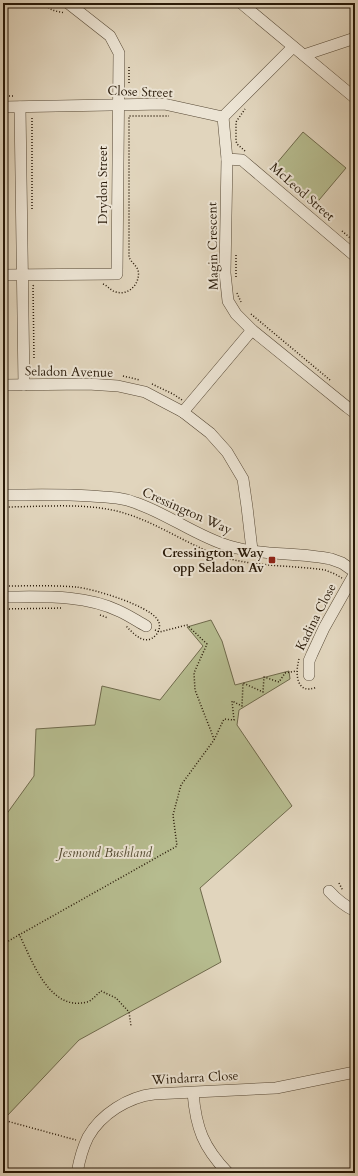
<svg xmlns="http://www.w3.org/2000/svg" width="358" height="1176" font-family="Cardo,serif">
  <rect width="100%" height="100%" fill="#e1d5bd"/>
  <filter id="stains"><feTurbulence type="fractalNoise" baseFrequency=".005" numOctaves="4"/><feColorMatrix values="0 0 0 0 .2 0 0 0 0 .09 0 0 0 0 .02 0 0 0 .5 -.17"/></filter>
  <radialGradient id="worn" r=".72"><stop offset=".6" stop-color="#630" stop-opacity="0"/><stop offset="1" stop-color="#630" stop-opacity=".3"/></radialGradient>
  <!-- green -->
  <g fill="#b6bc8f" stroke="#6f6a4c">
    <path d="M3 3H9L3 28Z"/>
    <path d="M303 132 346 168 314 206 271 170Z"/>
    <path d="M211 620 222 641 235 685 289 671 290 679 239 710 237 725 292 806 200 888 221 962 79 1040 7 1116 3 1114V819L34 776 36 729 95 725 102 686 160 700 203 646 187 627Z"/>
  </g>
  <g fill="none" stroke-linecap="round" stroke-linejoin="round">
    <defs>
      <g id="minor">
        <path d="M241 3 355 98"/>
        <path d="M304 55 355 38"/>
        <path d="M3 107 164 104 223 117 293 47"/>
        <path d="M20 107 24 385"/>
        <path d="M223 117 227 159 225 273 228 301 236 314 252 330 347 407 355 413"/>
        <path d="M227 159 242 160 355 256"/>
        <path d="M3 275 117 274 119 53 110 36 68 3"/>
        <path d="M3 385 88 384 118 386 145 392 183 412 210 433 227 452 243 479 247 507 252 550"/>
        <path d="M183 412 252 330"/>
        <path d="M3 495C32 495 62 494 91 496 106 497 121 497 136 503 168 514 196 536 229 546 262 556 298 552 331 559L342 563 355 572"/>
        <path d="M3 597C42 597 83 594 119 611 128 615 137 621 146 626"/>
        <path d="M309 675V661L312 654 324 628 355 573"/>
        <path d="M329 891C337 900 345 906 355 911"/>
        <path d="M193 1093C196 1128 203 1147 228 1173"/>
        <path d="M77 1173C79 1162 83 1147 88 1137 101 1114 128 1097 154 1094L276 1088 355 1072"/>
      </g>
    </defs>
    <!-- minor casing -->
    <use href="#minor" stroke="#564835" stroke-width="12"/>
    <!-- path -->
    <g stroke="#281908" stroke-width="1.5" stroke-dasharray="1 2" stroke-linecap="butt">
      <path d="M44 3C50 11 56 11 65 13"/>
      <path d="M129 83V67"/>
      <path d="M3 96H15"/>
      <path d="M245 151 237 144 236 141V122L245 109"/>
      <path d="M32 209V116"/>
      <path d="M342 231 355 242"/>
      <path d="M236 255V277"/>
      <path d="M103 284C108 286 111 291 116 292 129 296 141 283 138 270 136 265 131 262 129 257V116H169"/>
      <path d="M237 293 241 302"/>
      <path d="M251 314 330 380"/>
      <path d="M34 358 33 286 35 284"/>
      <path d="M123 376 140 380"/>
      <path d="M152 384 173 394 182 400"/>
      <path d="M3 507C37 507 78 503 112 510 151 518 183 543 220 556 253 567 291 565 325 570L335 574 342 578"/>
      <path d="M3 586C27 586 52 585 76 587 94 589 147 605 157 619 161 624 160 630 156 635 145 647 134 634 126 626"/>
      <path d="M3 609 63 608"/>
      <path d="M100 615 108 618"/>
      <path d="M155 630 160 632 187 625 207 644 194 673 195 690 214 739"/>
      <path d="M299 659C295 673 296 696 317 687"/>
      <path d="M339 883 343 891"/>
      <path d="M19 934C32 960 49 1012 87 1002 92 1001 97 994 101 991L116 998 129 1012 131 1026"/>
      <path d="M3 944 177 846 173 815 181 785 214 740 224 719 234 720 232 701 242 706 243 683 263 692 264 677 279 682 285 673 296 671"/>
      <path d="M3 1120 76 1140"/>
    </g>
    <!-- minor -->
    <use href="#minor" stroke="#ece4d4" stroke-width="11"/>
  </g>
  <!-- markers -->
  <rect fill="#8f2418" stroke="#ece4d4" stroke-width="1.5" x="268" y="556" width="8" height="8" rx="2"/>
  <g text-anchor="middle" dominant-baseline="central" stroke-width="4" stroke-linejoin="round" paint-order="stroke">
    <!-- street labels -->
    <g font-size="13" fill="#281908" stroke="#ece4d4">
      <text transform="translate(140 92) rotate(2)">Close Street</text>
      <text transform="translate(103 185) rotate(-90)">Drydon Street</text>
      <text transform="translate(302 192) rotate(41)">McLeod Street</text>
      <text transform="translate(213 246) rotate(-91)">Magin Crescent</text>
      <text transform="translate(69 372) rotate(1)">Seladon Avenue</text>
      <text transform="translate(187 511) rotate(24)">Cressington Way</text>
      <text transform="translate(316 617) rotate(-63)">Kadina Close</text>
      <text transform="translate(195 1078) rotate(-3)">Windarra Close</text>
    </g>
    <!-- poi labels -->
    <g font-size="13" font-weight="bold" fill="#281908" stroke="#ece4d4" text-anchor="end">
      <text x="264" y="553">Cressington Way<tspan x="264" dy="15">opp Seladon Av</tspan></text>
    </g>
    <!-- park labels -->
    <g font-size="13" font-style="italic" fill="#534a30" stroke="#ece4d4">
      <text x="105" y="853">Jesmond Bushland</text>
    </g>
  </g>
  <!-- margin -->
  <rect width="358" height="1176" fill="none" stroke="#e1d5bd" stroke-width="16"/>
  <rect x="4" y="4" width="350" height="1168" fill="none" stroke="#281908" stroke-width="2"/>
  <rect x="8" y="8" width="342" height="1160" fill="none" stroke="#281908"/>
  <rect width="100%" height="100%" filter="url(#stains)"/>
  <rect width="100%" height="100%" fill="url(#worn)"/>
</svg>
